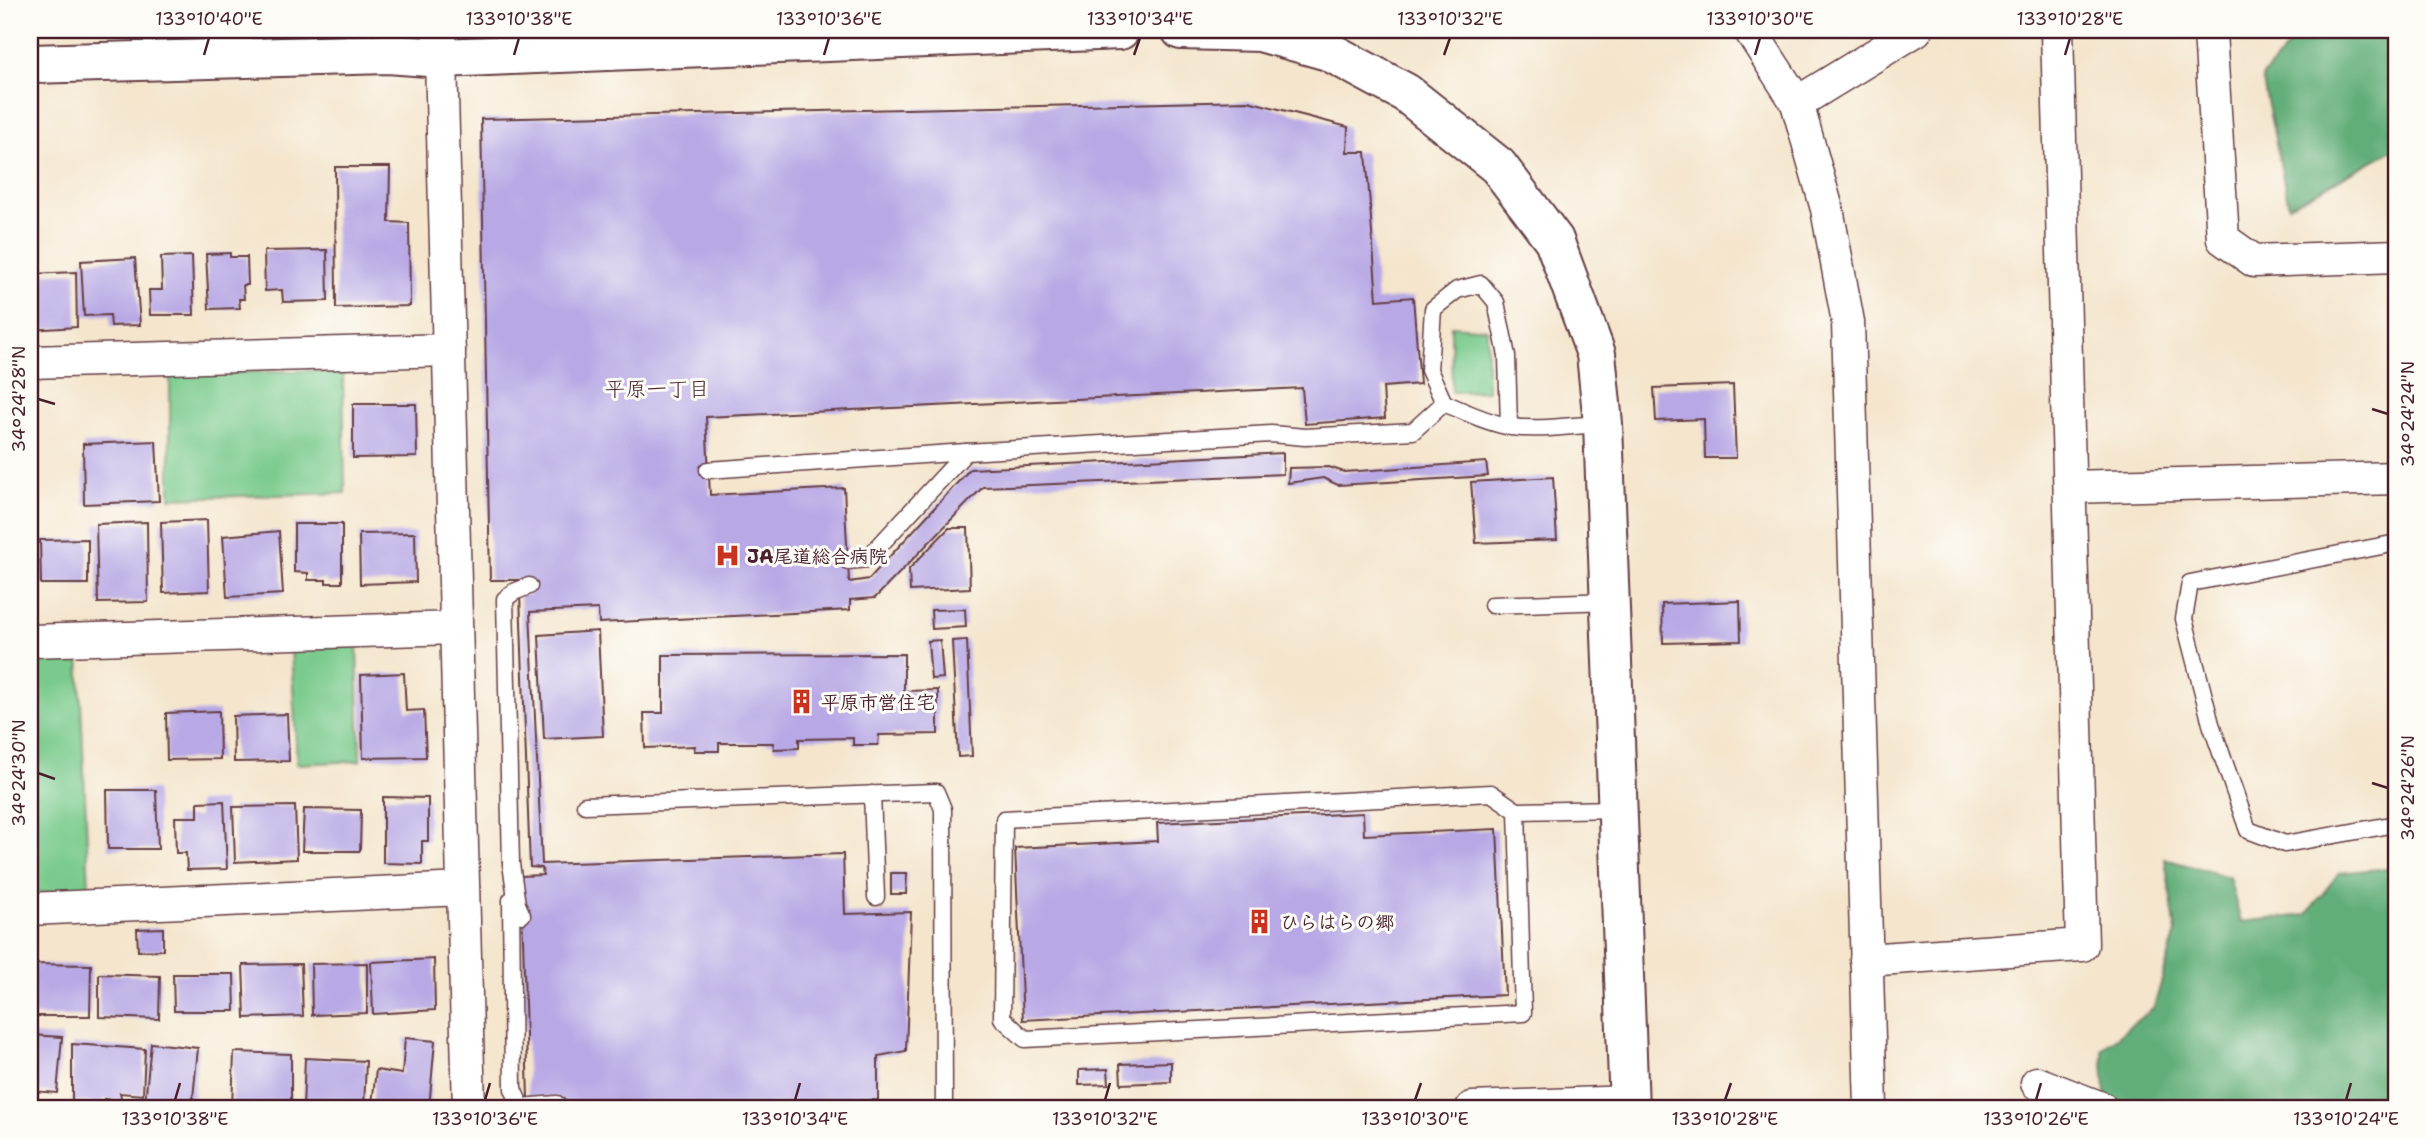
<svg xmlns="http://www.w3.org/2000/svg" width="2427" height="1138" font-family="'Shantell Sans','Klee One',sans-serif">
  <rect width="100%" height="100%" fill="#fdfcf7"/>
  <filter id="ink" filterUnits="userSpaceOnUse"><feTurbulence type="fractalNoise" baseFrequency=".0143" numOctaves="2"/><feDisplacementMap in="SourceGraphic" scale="14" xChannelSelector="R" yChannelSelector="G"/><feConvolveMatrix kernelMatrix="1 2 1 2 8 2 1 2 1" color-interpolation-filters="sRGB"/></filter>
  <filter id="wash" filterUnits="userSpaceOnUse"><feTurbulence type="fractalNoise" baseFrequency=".00686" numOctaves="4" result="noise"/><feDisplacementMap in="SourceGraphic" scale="28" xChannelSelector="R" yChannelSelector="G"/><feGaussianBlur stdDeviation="1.57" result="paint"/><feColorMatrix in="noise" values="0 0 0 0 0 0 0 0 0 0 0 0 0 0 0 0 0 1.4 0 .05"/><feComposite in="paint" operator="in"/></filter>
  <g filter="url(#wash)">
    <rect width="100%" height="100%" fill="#f4e5cc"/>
    <!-- green -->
    <g fill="#79ca8c" stroke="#62745c" stroke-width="2">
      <path d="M1451 326 1487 329V391L1452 392Z"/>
      <path d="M343 370 345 493 170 498V374Z"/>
      <path d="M357 645 360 761 297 764 291 648Z"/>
      <path d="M79 655 89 890 30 893V657Z"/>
    </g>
    <!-- forest -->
    <g fill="#62ae78" stroke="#566652" stroke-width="2">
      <path d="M2302 30H2397V148L2289 206 2262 77Z"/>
      <path d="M2165 859 2229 877 2241 922 2306 915 2339 873 2397 867V1108H2115L2106 1104 2102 1049 2154 1007 2176 932Z"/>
    </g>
    <g id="blocks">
      <!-- building -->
      <g fill="#b8a8e5">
        <path d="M1248 101 1348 127 1347 152H1366L1377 300 1413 297 1420 384 1383 387 1385 418 1305 424 1302 388 706 417 710 495 844 488 849 582 869 579 970 469 1283 453V474L983 487 875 598 850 600V610L599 623 598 609 530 612 542 864 843 854 845 914 911 912 906 1051 878 1056V1100L690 1108H557L556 1097 528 1098 521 876 543 875 542 868 530 867 520 595H529L528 580H490L481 119Z"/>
        <path d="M335 167H390L389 222 409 223 410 306 336 308Z"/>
        <path d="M327 250 328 301 283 302 282 290 265 291 264 251Z"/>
        <path d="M230 253V257H247L248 285H243L244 299H239L240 308 209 309 206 254Z"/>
        <path d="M192 256 194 315H150L149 290H162L161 257Z"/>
        <path d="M135 258 140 325 111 326 110 315 84 316 81 261Z"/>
        <path d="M76 272 77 327 30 330V274Z"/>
        <path d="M1733 385 1736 458H1705L1704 419 1656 421 1654 388Z"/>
        <path d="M353 404H416L417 457 353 458Z"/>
        <path d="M156 441 159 501 84 504 83 444Z"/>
        <path d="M1486 462 1488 476 1338 485 1323 478 1288 483 1289 468 1329 467 1344 472Z"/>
        <path d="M1553 477 1557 540 1476 543 1471 482Z"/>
        <path d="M207 520 209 591 163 593 161 522Z"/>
        <path d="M147 522 148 602 98 603 96 524Z"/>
        <path d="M294 524H342V583H326V580H308V573L294 572Z"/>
        <path d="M949 528H968L970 588 910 591 909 569Z"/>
        <path d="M279 531 283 594 227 597 223 536Z"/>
        <path d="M415 533 416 582 360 584 359 534Z"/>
        <path d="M88 539V584H41L40 540Z"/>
        <path d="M1740 601 1741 641 1663 643 1662 604Z"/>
        <path d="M965 609 966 627 932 629 931 610Z"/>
        <path d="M598 631 603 736 544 739 539 635Z"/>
        <path d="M940 640 943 678 931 679 928 641Z"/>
        <path d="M967 640 972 756 958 757 952 641Z"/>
        <path d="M904 654V691L938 690V734L879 735 878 745H853V738L799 739V748L774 749 773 743H719V751H694L695 746 645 748 644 713H663V655Z"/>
        <path d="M404 673 406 711 424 710 426 757 363 758 361 675Z"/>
        <path d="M219 711 220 759 167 760 166 713Z"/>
        <path d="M287 714 289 761 234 762 233 716Z"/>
        <path d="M107 790H156L158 849H108Z"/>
        <path d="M383 797 428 798V841H422V864L383 863Z"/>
        <path d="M224 801 227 869 187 870 186 853H176L175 817H198V802Z"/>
        <path d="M295 806 297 859 235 862 233 807Z"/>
        <path d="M304 809 361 810 360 851H302Z"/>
        <path d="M1363 813 1364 835 1497 829 1505 995 1023 1020 1015 848 1158 841 1157 823Z"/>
        <path d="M891 873H907L906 894H891Z"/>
        <path d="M163 928V950L138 951 137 929Z"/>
        <path d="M434 959 435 1010 373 1014 371 962Z"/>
        <path d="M367 963V1013L312 1015 311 964Z"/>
        <path d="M32 964 91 965 90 1016H33Z"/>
        <path d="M301 964 303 1016 245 1018 243 965Z"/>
        <path d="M99 974 160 976 159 1019 99 1017Z"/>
        <path d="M173 974H234L235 1011H174Z"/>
        <path d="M30 1035 62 1037 57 1093 33 1091 32 1104H30Z"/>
        <path d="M405 1038 435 1041 429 1108H397L372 1104 376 1070 402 1074Z"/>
        <path d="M151 1043 198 1048 192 1108H158V1103H145Z"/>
        <path d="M72 1044 145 1049 143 1095 120 1093 122 1102 104 1099 103 1103 72 1102Z"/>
        <path d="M234 1052 291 1054V1108H232Z"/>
        <path d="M305 1058 366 1061 364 1108H303Z"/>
        <path d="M1171 1062V1082L1121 1084 1120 1064Z"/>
        <path d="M1108 1069 1109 1084 1079 1085V1070Z"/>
      </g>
    </g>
  </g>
  <g filter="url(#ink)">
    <use href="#blocks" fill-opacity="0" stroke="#643d43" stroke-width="2"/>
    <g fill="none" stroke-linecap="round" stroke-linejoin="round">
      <defs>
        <g id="lane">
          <path d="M1444 403 1429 370 1433 309 1457 290 1481 284 1496 302 1507 356 1509 426"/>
          <path d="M708 470 966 452"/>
          <path d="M848 561 867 559 966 452 1271 434 1305 437 1413 431 1444 403C1466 412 1488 423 1511 427 1541 431 1574 425 1603 424"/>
          <path d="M1492 605 1610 601"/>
          <path d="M872 794 876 897"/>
          <path d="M585 805 936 792 943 809 944 1108"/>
          <path d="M1517 811 1491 793 1004 819 1002 1018 1025 1039 1523 1013 1517 811 1617 809"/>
          <path d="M2396 824 2285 844 2248 830 2211 724 2184 619 2190 583 2397 543"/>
          <path d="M511 900 513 1089 521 1107 557 1104"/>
          <path d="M522 915 517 904 511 864 505 599 514 592 529 586"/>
        </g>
        <g id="street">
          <path d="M438 30 441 58 469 1108"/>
          <path d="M1750 30 1797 103 1827 209 1848 322 1871 1108"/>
          <path d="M2208 30 2210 32 2223 239 2254 261 2397 256"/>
          <path d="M1797 103 1916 30"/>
          <path d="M30 362 449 350"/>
          <path d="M2070 487 2397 478"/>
          <path d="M30 641 456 628"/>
          <path d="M30 909 463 889"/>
          <path d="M1866 960 2082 945 2057 30"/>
          <path d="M2037 1083 2101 1108"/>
          <path d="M1472 1108 1628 1102"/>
        </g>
        <g id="secondary">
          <path d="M1181 30 1260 32 1328 51 1406 93 1498 166 1554 240 1596 354 1603 424 1629 1108"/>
          <path d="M30 64 388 54 441 58 1120 30"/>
        </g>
      </defs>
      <!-- lane casing -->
      <use href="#lane" stroke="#643d43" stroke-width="19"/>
      <!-- street casing -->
      <use href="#street" stroke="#643d43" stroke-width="35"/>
      <!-- secondary casing -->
      <use href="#secondary" stroke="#643d43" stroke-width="42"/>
      <!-- lane -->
      <use href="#lane" stroke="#fff" stroke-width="16"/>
      <!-- street -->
      <use href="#street" stroke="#fff" stroke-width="32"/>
      <!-- secondary -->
      <use href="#secondary" stroke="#fff" stroke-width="38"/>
    </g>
  </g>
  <!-- ticks -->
  <path fill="none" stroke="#4a1f2b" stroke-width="2.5" d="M204 55 209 38M514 55 519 38M824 55 829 38M1134 55 1140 38M1444 55 1450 38M1755 55 1760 38M2065 55 2070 38M38 399 55 404M2372 409 2388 414M38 773 55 779M2372 783 2388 788M175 1100 180 1083M485 1100 490 1083M795 1100 800 1083M1105 1100 1110 1083M1415 1100 1421 1083M1725 1100 1731 1083M2036 1100 2041 1083M2346 1100 2351 1083"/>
  <!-- icons -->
  <defs>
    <symbol id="hospital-bare" viewBox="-9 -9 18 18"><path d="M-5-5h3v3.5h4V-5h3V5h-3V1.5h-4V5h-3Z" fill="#c8321e" stroke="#fdfcf7" stroke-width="2.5" paint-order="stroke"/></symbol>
    <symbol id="building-bare" viewBox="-9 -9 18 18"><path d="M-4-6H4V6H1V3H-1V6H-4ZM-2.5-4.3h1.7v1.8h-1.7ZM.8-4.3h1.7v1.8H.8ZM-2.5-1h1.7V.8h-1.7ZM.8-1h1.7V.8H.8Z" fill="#c8321e" stroke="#fdfcf7" stroke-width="2.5" paint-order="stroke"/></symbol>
  </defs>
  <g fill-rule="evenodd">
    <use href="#hospital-bare" x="710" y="538" width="35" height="35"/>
    <use href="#building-bare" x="784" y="684" width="35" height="35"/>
    <use href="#building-bare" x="1242" y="904" width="35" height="35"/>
  </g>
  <g text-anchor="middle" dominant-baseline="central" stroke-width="6" stroke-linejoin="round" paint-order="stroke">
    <!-- poi labels -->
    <g font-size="19" font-weight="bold" fill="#4a1f2b" stroke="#fdfcf7" text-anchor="start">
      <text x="747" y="556">JA尾道総合病院</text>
      <text x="821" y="702">平原市営住宅</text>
      <text x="1280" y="922">ひらはらの郷</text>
    </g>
    <!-- neighbourhood labels -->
    <g font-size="21" fill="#4a1f2b" stroke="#fdfcf7">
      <text x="657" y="389">平原一丁目</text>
    </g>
  </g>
  <!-- margin -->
  <rect width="2427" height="1138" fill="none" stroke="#fdfcf7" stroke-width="77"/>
  <rect x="38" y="38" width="2350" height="1062" fill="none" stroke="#4a1f2b" stroke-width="2.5"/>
  <g font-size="18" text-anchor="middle" fill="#4a1f2b">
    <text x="209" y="25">133°10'40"E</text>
    <text x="519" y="25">133°10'38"E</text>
    <text x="829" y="25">133°10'36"E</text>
    <text x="1140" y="25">133°10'34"E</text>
    <text x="1450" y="25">133°10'32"E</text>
    <text x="1760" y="25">133°10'30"E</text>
    <text x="2070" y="25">133°10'28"E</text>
    <text transform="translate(19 399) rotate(-90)" y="6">34°24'28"N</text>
    <text transform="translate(2408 414) rotate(-90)" y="6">34°24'24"N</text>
    <text transform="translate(19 773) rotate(-90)" y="6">34°24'30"N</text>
    <text transform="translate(2408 788) rotate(-90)" y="6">34°24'26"N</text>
    <text x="175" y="1125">133°10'38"E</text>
    <text x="485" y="1125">133°10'36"E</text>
    <text x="795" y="1125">133°10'34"E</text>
    <text x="1105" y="1125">133°10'32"E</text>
    <text x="1415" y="1125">133°10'30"E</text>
    <text x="1725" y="1125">133°10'28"E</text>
    <text x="2036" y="1125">133°10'26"E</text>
    <text x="2346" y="1125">133°10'24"E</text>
  </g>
</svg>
